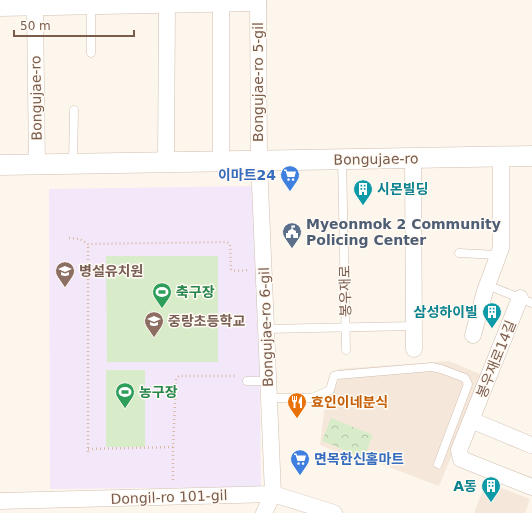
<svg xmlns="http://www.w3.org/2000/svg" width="532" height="513" font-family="'DejaVu Sans','Noto Sans KR',sans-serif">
  <defs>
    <pattern id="forest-crowns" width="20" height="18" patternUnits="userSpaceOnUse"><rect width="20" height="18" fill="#d8ecc9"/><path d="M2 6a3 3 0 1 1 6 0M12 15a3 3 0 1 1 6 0" fill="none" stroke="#b4c2a5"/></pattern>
  </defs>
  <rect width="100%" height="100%" fill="#fdf6ec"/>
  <!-- residential -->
  <g fill="#f5e8da">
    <path d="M449 361 485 376 439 486 373 461 371 465 320 445 324 412 339 379V369Z"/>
    <path d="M486 482 530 499 525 513H474Z"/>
  </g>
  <!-- education -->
  <path fill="#f3e8fa" d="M257 186 261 487 50 489 49 189Z"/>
  <!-- forest -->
  <path fill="url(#forest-crowns)" d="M331 418 373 435 364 458 322 441Z"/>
  <!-- garden -->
  <g fill="#d8ecc9">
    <path d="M106 256H218V362H107Z"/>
    <rect x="106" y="370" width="39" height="77"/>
  </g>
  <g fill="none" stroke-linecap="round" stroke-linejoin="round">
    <defs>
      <g id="service">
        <path d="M91 7V53"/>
        <path d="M342 159 346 350"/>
        <path d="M73 163 74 110"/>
        <path d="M459 253 498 255"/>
        <path d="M487 285 532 303"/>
        <path d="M266 329 414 326"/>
        <path d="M247 381H268"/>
        <path d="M268 398H312L330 390 334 376 337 375 432 367 441 369 465 378 468 384 438 464"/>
      </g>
      <g id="minor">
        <path d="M258 0 259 161 273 494 264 513"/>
        <path d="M0 8 258 3"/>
        <path d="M35 8 37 164"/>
        <path d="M413 158 414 349"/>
        <path d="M221 161V4"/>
        <path d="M166 162 167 5"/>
        <path d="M520 298 459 450 461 459 532 487"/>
        <path d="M473 335 485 291 501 248V157"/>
        <path d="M471 420 531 445"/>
        <path d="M0 501 273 494 334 513"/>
      </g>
      <path id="tertiary" d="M0 165 532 156"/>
    </defs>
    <!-- service casing -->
    <use href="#service" stroke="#d1beb0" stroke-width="9"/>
    <!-- minor casing -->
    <use href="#minor" stroke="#d1beb0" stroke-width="17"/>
    <!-- tertiary casing -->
    <use href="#tertiary" stroke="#d1beb0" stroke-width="21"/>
    <!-- path -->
    <g stroke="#d9b8a5" stroke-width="2.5" stroke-dasharray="1 3" stroke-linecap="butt">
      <path d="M69 238 80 239 88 244 227 242 230 244 231 269 233 271 249 270"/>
      <path d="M173 447V481"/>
      <path d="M88 449 173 447 176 379 179 376H237"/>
      <path d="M88 452V244"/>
    </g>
    <!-- service -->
    <use href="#service" stroke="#fff" stroke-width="8"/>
    <!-- minor -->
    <use href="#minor" stroke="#fff" stroke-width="16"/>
    <!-- tertiary -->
    <use href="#tertiary" stroke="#fff" stroke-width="20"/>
  </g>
  <!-- icons -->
  <defs>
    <symbol id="supermarket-pin" viewBox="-11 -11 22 30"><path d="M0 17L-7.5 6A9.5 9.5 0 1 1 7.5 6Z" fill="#3f7fe0" stroke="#fffaf3"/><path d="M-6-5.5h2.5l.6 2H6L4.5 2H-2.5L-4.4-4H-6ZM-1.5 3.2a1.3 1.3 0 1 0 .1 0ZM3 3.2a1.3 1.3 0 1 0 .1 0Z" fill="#fff"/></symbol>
    <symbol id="building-pin" viewBox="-11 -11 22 30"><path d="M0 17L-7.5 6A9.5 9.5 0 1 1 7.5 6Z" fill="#0f9aa8" stroke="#fffaf3"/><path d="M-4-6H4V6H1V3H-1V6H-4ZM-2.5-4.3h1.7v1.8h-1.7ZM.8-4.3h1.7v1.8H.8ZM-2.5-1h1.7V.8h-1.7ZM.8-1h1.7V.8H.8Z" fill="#fff"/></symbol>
    <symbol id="civic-pin" viewBox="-11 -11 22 30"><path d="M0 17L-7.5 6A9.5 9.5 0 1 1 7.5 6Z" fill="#5c6f8a" stroke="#fffaf3"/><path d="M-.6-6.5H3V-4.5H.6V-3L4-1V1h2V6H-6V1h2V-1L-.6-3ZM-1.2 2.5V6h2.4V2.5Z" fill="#fff"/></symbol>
    <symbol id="school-pin" viewBox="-11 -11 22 30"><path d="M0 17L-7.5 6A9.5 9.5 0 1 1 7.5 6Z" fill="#8d6e63" stroke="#fffaf3"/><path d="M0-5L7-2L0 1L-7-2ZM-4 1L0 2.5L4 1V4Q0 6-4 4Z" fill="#fff"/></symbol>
    <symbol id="stadium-pin" viewBox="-11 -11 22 30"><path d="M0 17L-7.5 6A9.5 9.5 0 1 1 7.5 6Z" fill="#2e9e5b" stroke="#fffaf3"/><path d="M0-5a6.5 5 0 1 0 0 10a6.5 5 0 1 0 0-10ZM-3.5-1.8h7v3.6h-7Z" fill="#fff"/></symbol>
    <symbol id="restaurant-pin" viewBox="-11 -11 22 30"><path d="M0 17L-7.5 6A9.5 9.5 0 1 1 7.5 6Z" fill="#e8710a" stroke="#fffaf3"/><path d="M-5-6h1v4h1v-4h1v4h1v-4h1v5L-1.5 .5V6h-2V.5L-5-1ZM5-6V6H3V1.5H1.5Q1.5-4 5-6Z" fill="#fff"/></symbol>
  </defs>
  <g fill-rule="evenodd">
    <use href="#supermarket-pin" x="279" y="164" width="22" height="30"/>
    <use href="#building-pin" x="352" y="178" width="22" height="30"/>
    <use href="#civic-pin" x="281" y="221" width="22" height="30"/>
    <use href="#school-pin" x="54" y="260" width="22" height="30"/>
    <use href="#stadium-pin" x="151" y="281" width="22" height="30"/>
    <use href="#building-pin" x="481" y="301" width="22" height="30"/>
    <use href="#school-pin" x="143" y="310" width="22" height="30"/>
    <use href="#stadium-pin" x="114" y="381" width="22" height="30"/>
    <use href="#restaurant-pin" x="286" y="391" width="22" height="30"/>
    <use href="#supermarket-pin" x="289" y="448" width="22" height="30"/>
    <use href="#building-pin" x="480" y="475" width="22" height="30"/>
  </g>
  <g text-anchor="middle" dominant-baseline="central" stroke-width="3" stroke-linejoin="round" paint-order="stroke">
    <!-- street labels -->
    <g font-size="14" fill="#7a5c4d" stroke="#fffaf3">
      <text transform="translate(258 82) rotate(-90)">Bongujae-ro 5-gil</text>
      <text transform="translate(36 98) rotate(-91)">Bongujae-ro</text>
      <text transform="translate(376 159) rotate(-1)">Bongujae-ro</text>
      <text transform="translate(345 291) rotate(-91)">봉우재로</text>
      <text transform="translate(266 327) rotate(-92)">Bongujae-ro 6-gil</text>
      <text transform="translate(496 359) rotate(-68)">봉우재로14길</text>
      <text transform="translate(169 497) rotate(-2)">Dongil-ro 101-gil</text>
    </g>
    <!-- shop labels -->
    <g font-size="14" font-weight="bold" fill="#366cbe" stroke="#fffaf3" text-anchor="end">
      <text x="276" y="175">이마트24</text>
      <text x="314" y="459" text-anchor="start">면목한신홈마트</text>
    </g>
    <!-- culture labels -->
    <g font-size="14" font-weight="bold" fill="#0d838f" stroke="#fffaf3" text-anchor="end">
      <text x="377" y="189" text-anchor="start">시몬빌딩</text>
      <text x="478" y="312">삼성하이빌</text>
      <text x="477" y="486">A동</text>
    </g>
    <!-- service labels -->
    <g font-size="14" font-weight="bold" fill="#4e5e75" stroke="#fffaf3" text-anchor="start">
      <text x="306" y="224">Myeonmok 2 Community<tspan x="306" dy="16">Policing Center</tspan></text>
    </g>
    <!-- education labels -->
    <g font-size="14" font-weight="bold" fill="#785e54" stroke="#fffaf3" text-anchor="start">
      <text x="79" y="271">병설유치원</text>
      <text x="168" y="321">중랑초등학교</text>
    </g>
    <!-- leisure labels -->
    <g font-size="14" font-weight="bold" fill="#27864d" stroke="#fffaf3" text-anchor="start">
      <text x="176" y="292">축구장</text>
      <text x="139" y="392">농구장</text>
    </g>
    <!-- food labels -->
    <g font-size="14" font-weight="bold" fill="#c56008" stroke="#fffaf3" text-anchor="start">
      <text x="311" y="402">효인이네분식</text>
    </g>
  </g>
  <!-- scale -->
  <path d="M14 30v6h120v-6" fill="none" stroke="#7a5c4d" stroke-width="2"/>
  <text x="20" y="30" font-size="12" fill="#7a5c4d" stroke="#fffaf3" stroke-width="3" paint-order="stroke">50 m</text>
</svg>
